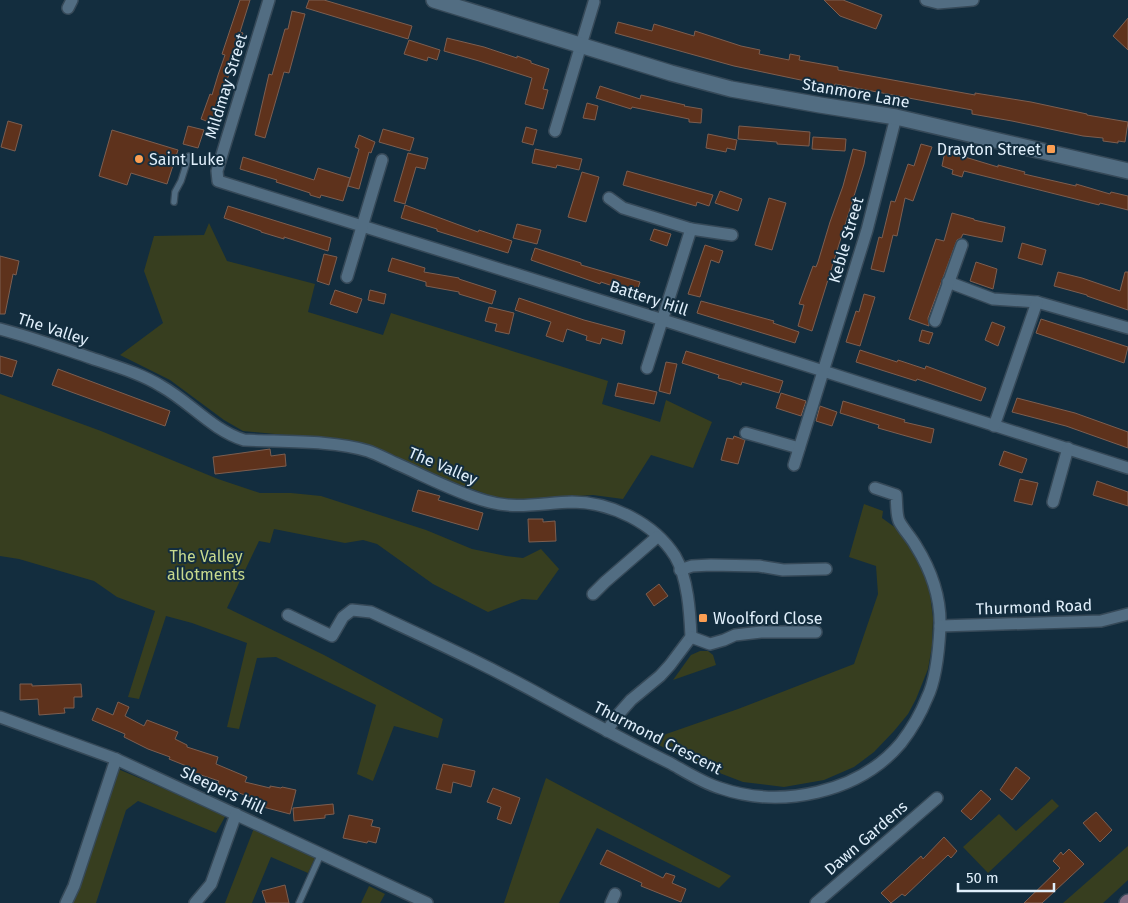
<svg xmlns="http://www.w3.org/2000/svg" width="1128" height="903" font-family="'Fira Sans',sans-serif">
  <rect width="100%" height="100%" fill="#132d3e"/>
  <!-- green -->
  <g fill="#373e1f">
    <path d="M209 223 227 261 315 284 308 312 383 335 391 313 608 381 602 404 660 422 666 400 712 422 693 468 651 455 623 499 593 495 535 499H500L428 473 369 445 348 441 243 431 224 420 170 380 120 355 163 323 144 271 154 236 204 235Z"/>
    <path d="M0 394 101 431 218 479 260 493H291L321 496 426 530 472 549 506 556 523 558 541 549 559 569 537 600 522 599 488 612 433 584 377 544 363 540 345 543 274 529 270 543 259 541 227 608 324 655 443 719 438 738 394 726 373 781 357 774 376 705 276 657 257 658 239 729 227 727 247 643 192 623 166 616 139 699 128 697 155 611 117 597 94 581 19 559 0 556Z"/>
    <path d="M864 504 883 511 882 518 900 531 914 551 929 586 933 618 932 646 928 669 916 699 908 714 894 731 874 752 854 767 824 780 784 787 743 782 696 764 649 740 738 709 854 664 878 594 876 566 849 557Z"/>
    <path d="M700 651H708L713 655 716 665 673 680 691 655Z"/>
    <path d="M118 769 226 815 216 833 138 801 126 810 96 903H73Z"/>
    <path d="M546 778 731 876 719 888 597 828 559 903H504Z"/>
    <path d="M1052 799 1059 806 988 873 963 847 999 814 1016 831Z"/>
    <path d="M254 828 315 858 308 873 271 857 252 903H225Z"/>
    <path d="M1128 846V880L1103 903H1063Z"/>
    <path d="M369 886 385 894 380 903H361Z"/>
  </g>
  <!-- building -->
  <g fill="#5e321c" stroke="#7c5e50">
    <path d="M240 0H250L240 32 243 33 221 98 223 99 214 124 201 119 210 94 212 95 218 75 225 55 222 54Z"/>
    <path d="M309 0H324L412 26 408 39 306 8Z"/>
    <path d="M824 0H843L882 15 876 29 840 16Z"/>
    <path d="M292 11 305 14 289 73 284 72 265 138 255 135 269 74 272 75 285 29H288Z"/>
    <path d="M1128 18V50L1113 36Z"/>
    <path d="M618 22 652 31 654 24 694 36 695 31 741 46 760 50 759 54 789 60 790 54 800 56 799 60 838 67V70L975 95V93L1031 102 1087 114V115L1128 122 1125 142 1118 141V143L1103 141V138L1083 136 1012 121 972 114V110L835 84 834 87 734 66 615 33Z"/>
    <path d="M447 38 484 47 517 58V56L531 61V63L549 69 543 89 548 90 543 109 525 104 532 78 479 61 444 51Z"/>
    <path d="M409 40 440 50 437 60 428 57 427 61 404 54Z"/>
    <path d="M600 86 640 99 641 95 685 105 684 106 702 109 701 123 689 122V119L632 107 631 109 596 98Z"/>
    <path d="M587 103 598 106 595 120 583 118Z"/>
    <path d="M8 121 22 125 15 151 1 147Z"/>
    <path d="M188 126 204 130 198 148 183 144Z"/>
    <path d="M739 126 810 132 809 146 777 144V142L738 139Z"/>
    <path d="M526 127 537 130 533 145 522 142Z"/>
    <path d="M383 129 414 138 410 151 379 142Z"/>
    <path d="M112 130 178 150 167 184 131 173 127 185 99 176Z"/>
    <path d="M708 134 737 140 735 150 727 148 726 152 706 148Z"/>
    <path d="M359 135 375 142 371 153 369 152 359 189 348 186 359 149 355 147Z"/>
    <path d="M813 137 846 139 845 151 812 149Z"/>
    <path d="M921 144 932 147 913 201 905 198 897 236 893 235 884 272 871 269 879 237 882 238 891 201 895 202 908 164 914 166Z"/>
    <path d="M535 149 582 159 579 170 557 165 556 168 532 163Z"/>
    <path d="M853 149 866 152 864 164 812 331 798 326 804 305 799 304 813 266 816 267 818 262 830 222 843 186Z"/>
    <path d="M945 151 998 167V165L1025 172 1024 174 1076 186V184L1110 194 1111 192 1128 196V210L1100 203 1099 205 964 171 962 177 952 174 953 170 942 166Z"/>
    <path d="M408 153 428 158 425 169 416 167 405 204 394 201Z"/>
    <path d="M243 157 314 180 318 168 350 178 343 201 321 195 320 198 310 195V193L276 182 277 180 240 169Z"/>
    <path d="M627 171 713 195 709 206 697 202 696 206 623 185Z"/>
    <path d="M582 172 599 177 586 222 568 217Z"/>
    <path d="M720 191 742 199 738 211 715 203Z"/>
    <path d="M769 198 786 203 772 250 755 245Z"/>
    <path d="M405 205 478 232 479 230 512 241 508 253 437 231V229L401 218Z"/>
    <path d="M228 206 331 238 328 251 284 237V239L261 232V231L224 218Z"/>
    <path d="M952 213 974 219V220L1005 227 1002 242 963 234 961 238 957 240 928 318 929 326 909 319 936 239 944 241Z"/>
    <path d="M517 224 541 230 537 244 513 238Z"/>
    <path d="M654 229 671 234 667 246 650 240Z"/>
    <path d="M1022 243 1046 250 1042 265 1018 258Z"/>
    <path d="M705 245 723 251 719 263 711 260 700 297 688 294Z"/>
    <path d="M535 248 581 263V265L640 282 636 294 601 282 600 284 531 260Z"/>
    <path d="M324 254 337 257 329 285 317 281Z"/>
    <path d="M0 256 19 261 16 275 13 274 5 314H0Z"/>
    <path d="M392 258 425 268 424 272 459 278V279L496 291 492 304 459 294V292L426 286V282L388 271Z"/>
    <path d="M976 262 997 269 993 289 970 281Z"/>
    <path d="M1058 272 1082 278 1120 291 1125 272H1128V310L1087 296V295L1054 286Z"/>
    <path d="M335 290 362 299 357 313 330 304Z"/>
    <path d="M370 290 386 294 384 304 368 300Z"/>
    <path d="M864 294 875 297 860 346 846 342 856 311 859 312Z"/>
    <path d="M519 298 584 320 625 331 622 344 602 338 600 344 586 340 587 336 567 329 563 342 546 336 551 322 515 310Z"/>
    <path d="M701 301 774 321 773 323 799 332 795 343 697 313Z"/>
    <path d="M489 307 514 313 509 334 495 331 497 324 485 321Z"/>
    <path d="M1041 319 1128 347 1124 363 1036 333Z"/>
    <path d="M992 322 1005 327 998 346 985 340Z"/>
    <path d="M922 330 933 333 929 344 919 341Z"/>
    <path d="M860 350 897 362 898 360 925 369 926 366 986 388 981 401 917 379 916 381 856 362Z"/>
    <path d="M686 351 783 381 779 393 742 382 741 385 730 381 718 378 719 375 682 363Z"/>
    <path d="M0 356 17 361 12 377 0 373Z"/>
    <path d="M666 362 677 364 670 394 659 391Z"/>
    <path d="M58 369 170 411 165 426 52 385Z"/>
    <path d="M618 383 657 392 654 404 615 396Z"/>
    <path d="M781 393 806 401 801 416 776 408Z"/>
    <path d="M1017 398 1075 413 1128 432V448L1066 426 1012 412Z"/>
    <path d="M843 401 905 420 904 422 934 429 931 443 878 428 879 425 840 413Z"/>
    <path d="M820 406 837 412 832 426 816 421Z"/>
    <path d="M734 436 745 440 738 464 721 460 727 438 733 439Z"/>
    <path d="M270 449 271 456 285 454 286 466 215 474 213 457Z"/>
    <path d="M1004 451 1027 459 1022 473 999 465Z"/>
    <path d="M1020 479 1038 483 1032 505 1014 501Z"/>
    <path d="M1097 481 1128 492V506L1093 495Z"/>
    <path d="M418 490 440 496 438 500 483 513 478 530 412 511Z"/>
    <path d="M528 519H543V522L555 521 556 541 529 542Z"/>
    <path d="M659 584 668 596 654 606 646 594Z"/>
    <path d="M20 684H32V686L81 684 82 697H74V708H64L65 713 39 715 38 699 20 700Z"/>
    <path d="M118 702 129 707 125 716 144 726 147 720 178 732 175 739 187 745V747L218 757 216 764 247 777 245 782 270 788V786L281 788 282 787 296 790 290 814 263 807 264 802 217 785 219 781 192 772 194 769 169 759 170 757 148 749 124 737 125 734 92 720 97 708 113 715Z"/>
    <path d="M443 764 475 771 471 787 453 782 451 793 436 789Z"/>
    <path d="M1016 767 1030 778 1012 800 1000 790Z"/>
    <path d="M493 788 520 798 511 824 497 819 501 807 487 802Z"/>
    <path d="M981 790 991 799 971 820 961 811Z"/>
    <path d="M333 804 334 814 325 815V818L294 821 293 808Z"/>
    <path d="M1096 812 1112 830 1100 842 1083 823Z"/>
    <path d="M349 815 373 820 371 826 380 828 376 843 368 841 367 843 343 838Z"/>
    <path d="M944 837 957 851 951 858 948 855 905 896 902 894 891 903 881 893 921 856 923 859Z"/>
    <path d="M1069 849 1084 864 1042 903H1024L1060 868 1053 861 1061 852 1063 855Z"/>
    <path d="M607 850 663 878 666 873 675 876 672 883 686 889 681 902 641 886 642 883 600 864Z"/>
    <path d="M285 885 289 903H266L262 891Z"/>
  </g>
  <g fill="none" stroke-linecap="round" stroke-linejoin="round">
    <defs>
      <g id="service">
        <path d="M174 202 175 192 181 181 189 156"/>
        <path d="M299 903 321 854"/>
      </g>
      <g id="minor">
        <path d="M269 0 217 171 218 181 663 320 1128 468"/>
        <path d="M926 0 938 3 973 0"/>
        <path d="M68 8 72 0"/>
        <path d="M555 131 594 2"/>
        <path d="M609 198 623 208 691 229 647 368"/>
        <path d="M691 229 732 235"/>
        <path d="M347 277 382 160"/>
        <path d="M948 282 993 299 1037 302 1128 328"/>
        <path d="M935 321 962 245"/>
        <path d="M0 329C31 337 61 348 91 358 114 366 140 373 161 386 190 402 212 430 244 440 281 442 333 440 368 451 377 454 386 459 395 463 425 476 454 492 486 501 515 510 542 503 572 502 611 502 654 523 675 556 688 578 690 613 691 637L670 665 660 676 631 700 616 717 607 731"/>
        <path d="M994 426 1037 302"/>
        <path d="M746 433 799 448"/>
        <path d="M794 465 867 230 896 117"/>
        <path d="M1053 502 1068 448"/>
        <path d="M680 570 692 566 711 565 759 566 783 570 826 569"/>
        <path d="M593 594 605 582 657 537"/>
        <path d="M288 615 332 636 343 617 352 610 371 612C431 640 491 667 548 699 589 721 629 743 670 763 686 772 703 783 720 788 781 809 859 793 901 743 911 730 921 713 927 698 936 680 939 648 940 627 941 598 931 570 916 546 911 537 903 529 899 521 896 514 897 503 896 495L875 488"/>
        <path d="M940 626 1101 621 1128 614"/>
        <path d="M691 637 710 644 724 640 735 635 761 632H816"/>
        <path d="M0 717 116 759 427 903"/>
        <path d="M66 903 74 886 116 759"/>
        <path d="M195 903 211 884 236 814"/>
        <path d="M611 903 615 894"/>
        <path d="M816 903 937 798"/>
      </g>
      <path id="tertiary" d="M434 0 671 73 731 89 820 105 896 117 1128 171"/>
      <path id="secondary" d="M1127 903 1128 902"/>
    </defs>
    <!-- service casing -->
    <use href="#service" stroke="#364958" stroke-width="8"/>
    <!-- minor casing -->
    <use href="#minor" stroke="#364958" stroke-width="14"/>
    <!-- tertiary casing -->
    <use href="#tertiary" stroke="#364958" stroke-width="18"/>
    <!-- secondary casing -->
    <use href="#secondary" stroke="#364958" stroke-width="18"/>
    <!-- service -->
    <use href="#service" stroke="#526d82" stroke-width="5.5"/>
    <!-- minor -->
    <use href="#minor" stroke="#526d82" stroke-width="11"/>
    <!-- tertiary -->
    <use href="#tertiary" stroke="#526d82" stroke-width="15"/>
    <!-- secondary -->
    <use href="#secondary" stroke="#856f85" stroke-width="15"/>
  </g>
  <!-- markers -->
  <g fill="#fb9e52" stroke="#132d3e" stroke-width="2">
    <rect x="1046" y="144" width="10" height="10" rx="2.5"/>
    <circle cx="139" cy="159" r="5"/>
    <rect x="698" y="613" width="10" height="10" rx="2.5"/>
  </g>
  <g text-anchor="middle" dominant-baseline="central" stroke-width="4" stroke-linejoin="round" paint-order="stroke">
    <!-- street labels -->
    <g font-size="16" fill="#e0effb" stroke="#132d3e">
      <text transform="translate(226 86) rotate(-73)">Mildmay Street</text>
      <text transform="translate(856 93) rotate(10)">Stanmore Lane</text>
      <text transform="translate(846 240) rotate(-74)">Keble Street</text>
      <text transform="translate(649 298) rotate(18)">Battery Hill</text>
      <text transform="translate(53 329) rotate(18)">The Valley</text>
      <text transform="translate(443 466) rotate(23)">The Valley</text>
      <text transform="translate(1034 607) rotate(-2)">Thurmond Road</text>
      <text transform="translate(658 738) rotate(27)">Thurmond Crescent</text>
      <text transform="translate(223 790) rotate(25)">Sleepers Hill</text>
      <text transform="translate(866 838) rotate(-41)">Dawn Gardens</text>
    </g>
    <!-- poi labels -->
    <g font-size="16" fill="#e0effb" stroke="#132d3e" text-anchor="start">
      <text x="1041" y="149" text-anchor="end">Drayton Street</text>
      <text x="149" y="159">Saint Luke</text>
      <text x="713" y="618">Woolford Close</text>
    </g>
    <!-- park labels -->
    <g font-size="16" fill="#c7d98d" stroke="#132d3e">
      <text x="206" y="556">The Valley<tspan x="206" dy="18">allotments</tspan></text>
    </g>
  </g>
  <!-- scale -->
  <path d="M958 883v8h96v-8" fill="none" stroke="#e0effb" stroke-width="2.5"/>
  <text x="966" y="883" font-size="15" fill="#e0effb" stroke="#132d3e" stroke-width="4" paint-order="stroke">50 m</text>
</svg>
